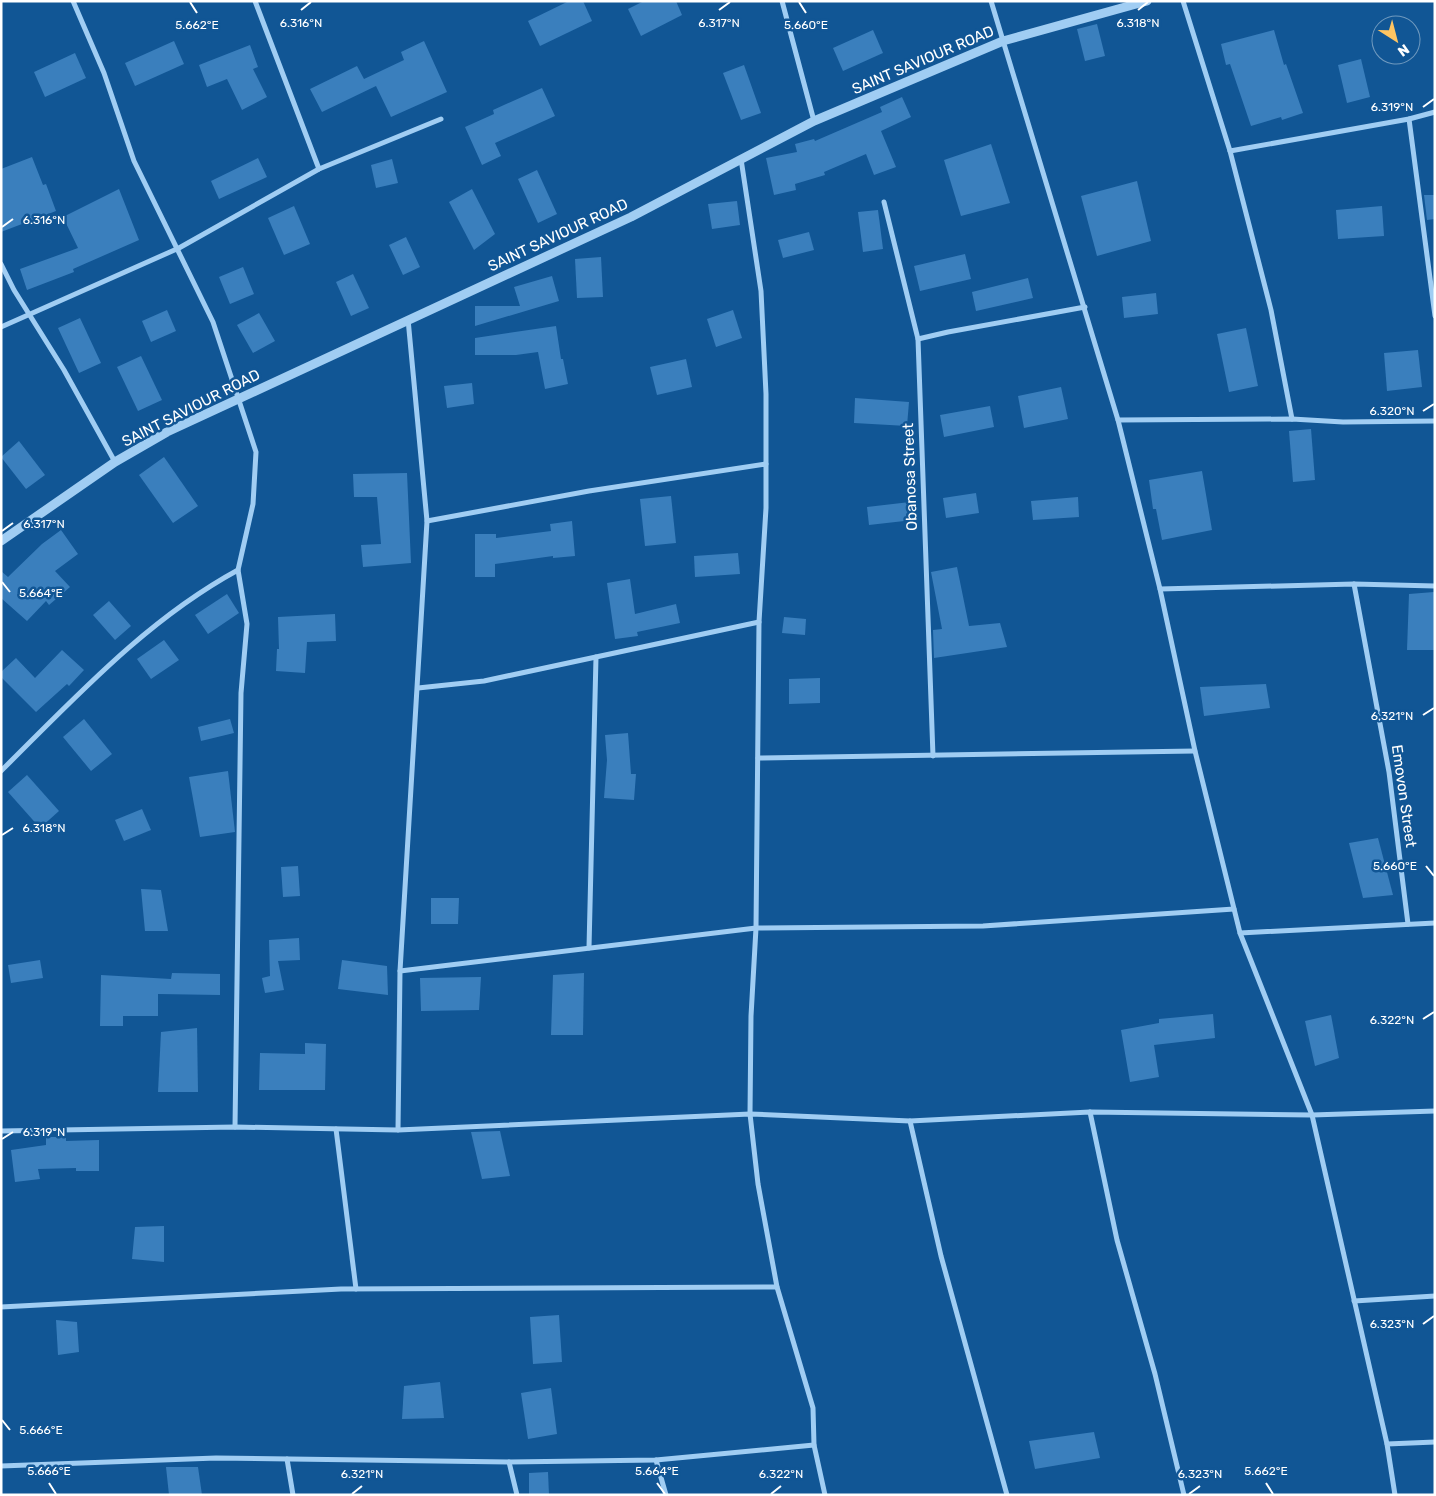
<svg xmlns="http://www.w3.org/2000/svg" width="1436" height="1496" font-family="Rubik,sans-serif">
  <rect width="100%" height="100%" fill="#115695"/>
  <!-- building -->
  <g fill="#3a7fbd">
    <path d="M569 1H583L592 21 540 46 528 21Z"/>
    <path d="M644 1H676L682 15 641 36 628 9Z"/>
    <path d="M1097 24 1105 56 1085 61 1077 29Z"/>
    <path d="M873 30 883 53 843 71 833 48Z"/>
    <path d="M1274 30 1284 65 1286 64 1303 113 1282 120 1281 117 1251 126 1230 64 1226 65 1221 44Z"/>
    <path d="M174 41 184 64 135 86 125 63Z"/>
    <path d="M424 41 447 92 391 117 376 86 322 112 310 89 357 66 364 79 404 60 401 52Z"/>
    <path d="M250 45 258 67 253 69 267 97 242 110 227 79 207 87 199 65Z"/>
    <path d="M75 53 86 78 45 97 34 72Z"/>
    <path d="M1361 59 1370 97 1347 103 1338 65Z"/>
    <path d="M744 65 761 113 741 120 723 73Z"/>
    <path d="M542 88 555 116 495 143 501 156 482 165 465 127 494 114 493 110Z"/>
    <path d="M902 97 911 117 881 131 896 167 874 175 866 154 824 172 825 175 795 184 796 190 774 195 766 158 797 152 795 144 814 139 815 141 882 112 880 107Z"/>
    <path d="M991 144 1010 203 961 216 944 160Z"/>
    <path d="M32 157 43 185 46 184 56 211 1 232V169Z"/>
    <path d="M258 158 267 177 219 199 211 181Z"/>
    <path d="M392 159 398 183 376 188 371 165Z"/>
    <path d="M537 170 557 214 538 223 518 179Z"/>
    <path d="M1137 181 1151 241 1097 256 1081 196Z"/>
    <path d="M119 189 139 240 73 269 74 272 27 290 20 269 78 248 63 217Z"/>
    <path d="M472 189 495 234 474 250 449 202Z"/>
    <path d="M1424 195H1435V219L1427 220Z"/>
    <path d="M737 201 740 225 712 229 708 204Z"/>
    <path d="M294 206 310 244 284 255 268 218Z"/>
    <path d="M1382 206 1384 236 1338 239 1336 210Z"/>
    <path d="M878 210 883 249 863 252 858 212Z"/>
    <path d="M809 232 814 250 783 258 778 240Z"/>
    <path d="M406 237 420 267 403 275 389 245Z"/>
    <path d="M965 254 971 279 920 291 914 266Z"/>
    <path d="M601 257 603 297 577 298 575 259Z"/>
    <path d="M243 267 254 294 230 304 219 277Z"/>
    <path d="M353 274 369 308 351 316 336 282Z"/>
    <path d="M552 276 559 301 475 326V306H520L514 287Z"/>
    <path d="M1028 278 1033 298 976 311 972 292Z"/>
    <path d="M1156 293 1158 314 1124 318 1122 297Z"/>
    <path d="M167 310 176 331 151 342 142 321Z"/>
    <path d="M733 310 742 338 716 347 707 319Z"/>
    <path d="M259 313 275 341 253 353 237 325Z"/>
    <path d="M80 318 101 363 79 373 58 328Z"/>
    <path d="M556 326 561 359H563L568 384 545 389 538 352 516 355H475V338Z"/>
    <path d="M1246 328 1258 386 1229 392 1217 334Z"/>
    <path d="M1418 350 1422 387 1387 391 1384 353Z"/>
    <path d="M141 356 162 400 138 411 117 367Z"/>
    <path d="M686 359 692 387 657 395 650 367Z"/>
    <path d="M472 383 474 404 447 408 444 386Z"/>
    <path d="M1061 387 1068 419 1024 428 1018 396Z"/>
    <path d="M855 398 909 402 907 426 854 423Z"/>
    <path d="M990 406 994 427 944 437 940 415Z"/>
    <path d="M1311 429 1315 480 1293 482 1289 431Z"/>
    <path d="M19 441 45 475 26 489 1 457Z"/>
    <path d="M164 457 198 506 173 523 139 475Z"/>
    <path d="M1202 471 1212 530 1162 540 1156 509H1153L1149 480Z"/>
    <path d="M407 473 411 563 363 567 361 545 381 544 377 497H354L353 474Z"/>
    <path d="M976 493 979 513 946 518 943 498Z"/>
    <path d="M671 496 676 543 645 546 640 499Z"/>
    <path d="M1078 497 1079 517 1033 520 1031 501Z"/>
    <path d="M910 502 913 520 869 525 867 507Z"/>
    <path d="M572 521 575 556 553 558V556L495 564V577H475V534H496V538L551 531 550 524Z"/>
    <path d="M61 530 78 554 55 571 70 587 49 605 46 601 27 621 1 598V571L8 577 42 544Z"/>
    <path d="M738 553 740 574 695 577 694 556Z"/>
    <path d="M957 567 969 626 1000 623 1007 647 934 658 933 630 942 629 931 572Z"/>
    <path d="M630 579 635 614 676 604 680 623 637 632 638 636 615 639 607 583Z"/>
    <path d="M1434 592V650H1407L1409 594Z"/>
    <path d="M227 594 239 613 208 634 195 615Z"/>
    <path d="M109 601 131 626 115 640 93 615Z"/>
    <path d="M335 614 336 641 307 642 305 673 276 671 277 649H279L278 617Z"/>
    <path d="M784 617 806 619 805 635 782 633Z"/>
    <path d="M164 640 179 660 151 679 137 659Z"/>
    <path d="M62 650 84 670 69 686 67 684 36 712 1 677V672L16 658 35 678Z"/>
    <path d="M820 678V703L789 704V679Z"/>
    <path d="M1266 684 1270 708 1204 716 1200 687Z"/>
    <path d="M84 719 112 754 91 771 63 737Z"/>
    <path d="M230 719 234 733 201 741 198 727Z"/>
    <path d="M628 733 631 774H636L634 800 604 798 607 760 605 735Z"/>
    <path d="M228 771 235 832 200 837 189 777Z"/>
    <path d="M27 775 59 811 40 828 8 792Z"/>
    <path d="M142 809 151 830 124 841 115 820Z"/>
    <path d="M1378 838 1393 895 1363 898 1349 843Z"/>
    <path d="M298 866 300 896 283 897 281 867Z"/>
    <path d="M141 889 161 890 168 931H145Z"/>
    <path d="M431 898H459L458 924H431Z"/>
    <path d="M299 938 300 960 278 961 284 990 265 993 262 978 270 976 269 940Z"/>
    <path d="M40 960 43 978 11 983 8 965Z"/>
    <path d="M342 960 387 966 388 995 338 989Z"/>
    <path d="M172 973 220 974V995L158 994V1016H123V1026H100L101 975 171 979Z"/>
    <path d="M584 973 583 1035H551L553 975Z"/>
    <path d="M481 977 479 1010 421 1011 420 978Z"/>
    <path d="M1213 1014 1215 1038 1154 1045 1159 1077 1130 1082 1121 1030 1159 1023V1019Z"/>
    <path d="M1331 1015 1339 1058 1315 1066 1305 1021Z"/>
    <path d="M197 1028 198 1092H158L161 1032Z"/>
    <path d="M305 1043 326 1044 325 1090H259L260 1053 305 1054Z"/>
    <path d="M500 1131 510 1176 482 1179 471 1132Z"/>
    <path d="M46 1137H66V1141L99 1140V1171H76V1168L38 1169 40 1179 15 1182 11 1150 46 1145Z"/>
    <path d="M164 1226V1262L132 1259 135 1227Z"/>
    <path d="M559 1315 562 1362 533 1364 530 1317Z"/>
    <path d="M56 1320 77 1322 79 1352 58 1355Z"/>
    <path d="M440 1382 444 1418 402 1419 404 1386Z"/>
    <path d="M551 1388 557 1434 528 1439 521 1393Z"/>
    <path d="M1094 1432 1100 1458 1035 1469 1029 1441Z"/>
    <path d="M166 1467H198L202 1495H169Z"/>
    <path d="M548 1472 549 1495H529V1473Z"/>
  </g>
  <g fill="none" stroke-linecap="round" stroke-linejoin="round">
    <!-- minor -->
    <g stroke="#a0cdf3" stroke-width="5">
      <path d="M255 1 319 169"/>
      <path d="M782 1 814 121"/>
      <path d="M991 1 1118 420 1160 589 1195 751 1240 933 1312 1115 1387 1444 1395 1495"/>
      <path d="M1183 1 1230 151 1271 310 1292 419"/>
      <path d="M1409 119 1435 316"/>
      <path d="M1230 151 1409 119 1435 112"/>
      <path d="M741 159 761 291 766 394V508L759 622 756 928 751 1016 750 1114 758 1184 777 1287 813 1408 814 1445 825 1495"/>
      <path d="M884 202 918 339 933 756"/>
      <path d="M1 264 14 290 64 370 115 462"/>
      <path d="M1 327 179 248 319 169 441 119"/>
      <path d="M918 339 948 332 1085 307"/>
      <path d="M1118 420 1292 419 1343 422 1435 421"/>
      <path d="M427 521 589 491 766 464"/>
      <path d="M1354 584 1389 772 1408 924"/>
      <path d="M1160 589 1354 584 1435 586"/>
      <path d="M418 688 484 681 759 622"/>
      <path d="M758 758 1195 751"/>
      <path d="M1 771C75 698 146 620 238 570L253 504 256 452 213 322 134 161 104 73 73 1"/>
      <path d="M1240 933 1435 923"/>
      <path d="M589 948 596 657"/>
      <path d="M400 971 756 928 983 926 1234 909"/>
      <path d="M1090 1112 1117 1240 1155 1374 1184 1495"/>
      <path d="M910 1121 941 1256 1007 1495"/>
      <path d="M235 1127 241 693 247 624 238 570"/>
      <path d="M336 1129 356 1289"/>
      <path d="M398 1130 400 971 427 521 408 319"/>
      <path d="M1 1131 235 1127 398 1130 750 1114 910 1121 1090 1112 1312 1115 1435 1111"/>
      <path d="M1354 1301 1435 1296"/>
      <path d="M1 1307 341 1289 777 1287"/>
      <path d="M1387 1444 1435 1442"/>
      <path d="M287 1459 293 1495"/>
      <path d="M656 1460 666 1495"/>
      <path d="M509 1462 517 1495"/>
      <path d="M1 1466 216 1458 509 1462 656 1460 814 1445"/>
    </g>
    <!-- tertiary -->
    <path stroke="#a0cdf3" stroke-width="9" d="M1 541 115 462 167 432 631 217 814 121 1003 41 1147 1"/>
  </g>
  <!-- ticks -->
  <path fill="none" stroke="#fff" stroke-width="2" d="M190 2 197 13M799 2 806 13M301 10 311 2M719 10 730 2M1138 10 1148 2M1423 107 1434 99M2 227 13 219M1423 411 1434 404M2 531 13 523M2 582 10 592M1423 715 1434 708M2 835 13 828M1426 866 1434 876M1423 1019 1434 1012M2 1139 13 1132M1423 1324 1434 1316M2 1420 10 1430M49 1483 56 1494M657 1483 665 1494M1266 1483 1273 1494M352 1494 362 1486M771 1494 781 1486M1189 1494 1200 1486"/>
  <g text-anchor="middle" dominant-baseline="central" stroke-width="5" stroke-linejoin="round" paint-order="stroke">
    <!-- street labels -->
    <g font-size="15" fill="#fff" stroke="#115695">
      <text transform="translate(923 60) rotate(-23)">SAINT SAVIOUR ROAD</text>
      <text transform="translate(558 235) rotate(-25)">SAINT SAVIOUR ROAD</text>
      <text transform="translate(191 408) rotate(-27)">SAINT SAVIOUR ROAD</text>
      <text transform="translate(910 477) rotate(-92)">Obanosa Street</text>
      <text transform="translate(1404 796) rotate(82)">Emovon Street</text>
    </g>
  </g>
  <g font-size="12" text-anchor="middle" fill="#fff" stroke="#115695" stroke-width="5" stroke-linejoin="round" paint-order="stroke">
    <text x="301" y="27">6.316°N</text>
    <text x="719" y="27">6.317°N</text>
    <text x="1138" y="27">6.318°N</text>
    <text x="197" y="29">5.662°E</text>
    <text x="806" y="29">5.660°E</text>
    <text x="1392" y="111">6.319°N</text>
    <text x="44" y="224">6.316°N</text>
    <text x="1392" y="415">6.320°N</text>
    <text x="44" y="528">6.317°N</text>
    <text x="41" y="597">5.664°E</text>
    <text x="1392" y="720">6.321°N</text>
    <text x="44" y="832">6.318°N</text>
    <text x="1395" y="870">5.660°E</text>
    <text x="1392" y="1024">6.322°N</text>
    <text x="44" y="1136">6.319°N</text>
    <text x="1392" y="1328">6.323°N</text>
    <text x="41" y="1434">5.666°E</text>
    <text x="49" y="1475">5.666°E</text>
    <text x="657" y="1475">5.664°E</text>
    <text x="1266" y="1475">5.662°E</text>
    <text x="362" y="1478">6.321°N</text>
    <text x="781" y="1478">6.322°N</text>
    <text x="1200" y="1478">6.323°N</text>
  </g>
  <!-- border -->
  <rect width="1436" height="1496" fill="none" stroke="#ffffff" stroke-width="5"/>
  <!-- north arrow -->
  <g transform="translate(1396 40) rotate(144)"><circle r="24" fill="#115695" stroke="#709abf"/>
  <path d="M0-4L9 19L0 12L-9 19Z" fill="#ffc562"/>
  <text y="-8" font-size="14" font-weight="bold" text-anchor="middle" fill="#ffffff">N</text>
  </g>
</svg>
